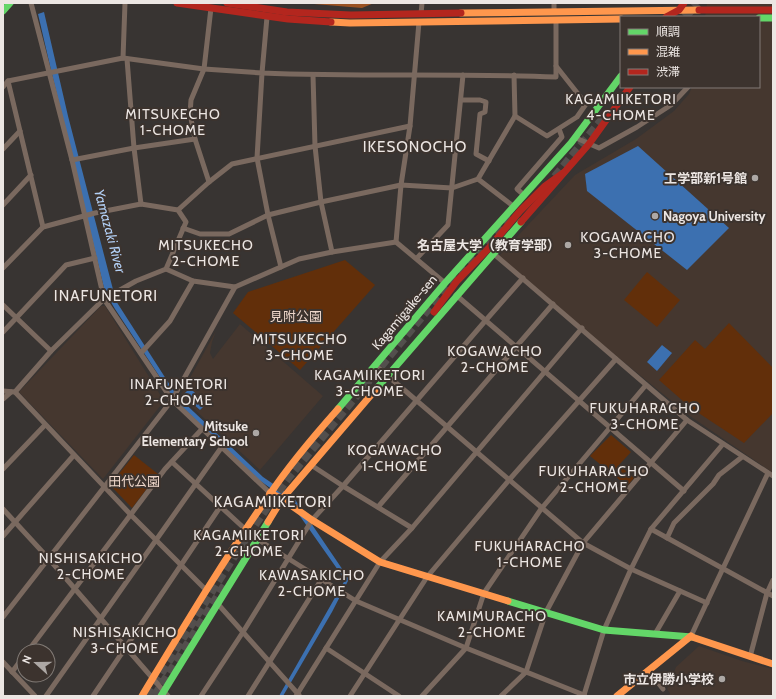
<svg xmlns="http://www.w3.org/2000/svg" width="776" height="699" font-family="Cabin,'Noto Sans JP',sans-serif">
  <rect width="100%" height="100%" fill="#383432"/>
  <!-- built -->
  <g fill="#45372f">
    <path d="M707 3H773V473L690 416 582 328 498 257 575 175 636 139 674 111 689 94 692 87H759V17H705Z"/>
    <path d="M101 306H105L164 401 103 479 19 392Z"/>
    <path d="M240 324 323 396 260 470 180 396 216 331 212 342 210 353 213 359Z"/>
    <path d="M699 646 742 661 773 669V696H669L670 693 667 689 676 667Z"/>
  </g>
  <!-- green -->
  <g fill="#622f0a">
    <path d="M345 260 375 285 300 370 233 313 248 292Z"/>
    <path d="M647 272 680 300 657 327 624 300Z"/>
    <path d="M729 323 773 368V413L744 443 691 408 659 380 695 340 705 349Z"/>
    <path d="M611 435 631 452 619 465 634 478 627 486 590 456Z"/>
    <path d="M134 455 158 474 132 508 110 485Z"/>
  </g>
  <!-- forest -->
  <path fill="#9a5222" d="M302 3H374L362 8Z"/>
  <!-- water -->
  <g fill="#3c70b0">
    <path d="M44 12 68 116 116 301 177 396 263 477 294 498 349 579 332 612 283 696H279L345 580 290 502 259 480 175 400 115 309 105 292 51 70 38 14Z"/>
    <path d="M638 146 729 228 687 270 587 191 585 174Z"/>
    <path d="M662 345 672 353 657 371 647 362Z"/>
    <path d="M190 388 206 404 200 410 183 395Z"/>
  </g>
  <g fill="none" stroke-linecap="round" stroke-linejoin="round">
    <!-- highway-tunnel -->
    <g stroke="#534f4d" stroke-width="9" stroke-dasharray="9 4.5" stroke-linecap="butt">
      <path d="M685 17 697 3"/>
      <path d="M555 177 607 114"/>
      <path d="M147 696C192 623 236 548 287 479L446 287 512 214"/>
      <path d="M155 696 225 585"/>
    </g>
    <!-- street -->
    <g stroke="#7a695f" stroke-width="5">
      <path d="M31 3 72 160 104 299 172 400 270 493"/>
      <path d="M554 3V11"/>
      <path d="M421 14 422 3"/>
      <path d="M267 17 262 73C360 77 458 73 556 77V20"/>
      <path d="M123 58 125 3"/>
      <path d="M127 59 134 148 141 204"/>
      <path d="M313 75 315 146 321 202 332 252"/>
      <path d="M8 81 43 227"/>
      <path d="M3 87 8 81 123 58 204 69 262 73 257 158 268 215 281 267"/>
      <path d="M461 100H480L486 102 485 112 480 114 476 154 489 161"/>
      <path d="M515 116 547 136 577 117 586 104 556 66"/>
      <path d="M576 138 599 148 637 127 671 105 688 87"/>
      <path d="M3 149 20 131"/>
      <path d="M72 160 134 148 195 139"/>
      <path d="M478 179 515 116 514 75"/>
      <path d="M209 182 195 139 190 114 191 100 204 69 211 8"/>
      <path d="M524 195 517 189 562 137 559 129"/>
      <path d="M3 205 31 175"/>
      <path d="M178 210 209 182 232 164 410 126"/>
      <path d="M183 228 200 234H229L268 215 321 202 401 185 452 188 478 179 513 206"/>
      <path d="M396 242 401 185 410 126 419 22"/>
      <path d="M494 254 687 420 773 476"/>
      <path d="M417 258 448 225 463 75"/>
      <path d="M3 268 43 227 95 213 141 204 178 210 186 222 166 269 136 281 104 299 51 351 15 392"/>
      <path d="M166 269 193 281 235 287 299 259 332 252 396 242 445 283"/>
      <path d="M456 295 684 491"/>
      <path d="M3 305 51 351"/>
      <path d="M3 332 66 265 95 258"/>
      <path d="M141 353 170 321 193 281"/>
      <path d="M375 365 583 543 631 569 707 603"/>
      <path d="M3 391 15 392 131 515 206 590"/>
      <path d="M3 399 11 392"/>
      <path d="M172 462 245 529"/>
      <path d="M311 465 343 486 412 528"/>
      <path d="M3 469 45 425"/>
      <path d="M378 507 553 304"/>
      <path d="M3 509 49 559 168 696"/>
      <path d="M651 529 773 596"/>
      <path d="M3 536 74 455"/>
      <path d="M667 538 674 523 713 484 719 475 742 457"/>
      <path d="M257 539 356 601 466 648 584 695"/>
      <path d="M217 603 299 695"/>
      <path d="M3 617 172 400 235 287"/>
      <path d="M655 634 680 591"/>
      <path d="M691 636 768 473"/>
      <path d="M326 648 399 696"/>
      <path d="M28 651 165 469 202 429"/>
      <path d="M750 657 767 593 773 580"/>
      <path d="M3 662 35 696"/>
      <path d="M649 671 663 689"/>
      <path d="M12 672 24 656"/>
      <path d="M46 696 221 448"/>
      <path d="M93 696 220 507"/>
      <path d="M201 696 243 632 312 520 343 486 486 320 523 278"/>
      <path d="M248 696 321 580"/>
      <path d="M296 696 380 562 412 528 582 328"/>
      <path d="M350 696 427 577 509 480 616 359"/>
      <path d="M422 696 466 648 484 593 541 509 646 385"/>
      <path d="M501 696 526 672 546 612 583 543 687 420"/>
      <path d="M585 696 584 695 604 630 631 569 651 529 723 444"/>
    </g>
    <!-- fast -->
    <g stroke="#63d668" stroke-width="7">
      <path d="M3 11 10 3"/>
      <path d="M759 18H773"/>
      <path d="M377 388 521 222"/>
      <path d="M338 409 445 283 571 143 621 76"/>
      <path d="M508 601 604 630 692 637"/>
      <path d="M161 696 268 522"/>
    </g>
    <!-- slow -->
    <g stroke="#ff974d" stroke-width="7">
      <path d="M461 13 699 10"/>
      <path d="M331 22 350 23 621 19"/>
      <path d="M270 493 282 499 312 520 380 562 508 601"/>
      <path d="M268 522 282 499 377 388"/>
      <path d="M692 637 773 664"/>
      <path d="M142 696C183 628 224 559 270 494 290 464 314 436 338 409"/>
      <path d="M617 696 691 636"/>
    </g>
    <!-- jam -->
    <g stroke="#b3261e" stroke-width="7">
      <path d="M177 3 288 19 331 22"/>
      <path d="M227 3 287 12 351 15 461 13"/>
      <path d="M699 10H773"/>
      <path d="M666 17 679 10 684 3"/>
      <path d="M521 222 589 144 630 87"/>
      <path d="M434 312 457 281 488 249 520 211 545 186 563 173"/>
    </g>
  </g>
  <!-- markers -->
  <g fill="#ada8a5" stroke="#3c332e" stroke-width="1.5">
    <circle cx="755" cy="178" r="4"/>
    <circle cx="655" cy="216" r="4"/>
    <circle cx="568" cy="245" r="4"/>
    <circle cx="256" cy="433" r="4"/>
    <circle cx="722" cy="679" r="4"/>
  </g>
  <g text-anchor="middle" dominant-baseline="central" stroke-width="4" stroke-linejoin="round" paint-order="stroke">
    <!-- poi labels -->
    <g font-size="13" font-weight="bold" fill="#ece6e3" stroke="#3c332e" text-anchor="end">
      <text x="747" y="178">工学部新1号館</text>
      <text x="663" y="216" text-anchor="start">Nagoya University</text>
      <text x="560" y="245">名古屋大学（教育学部）</text>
      <text x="248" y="426">Mitsuke<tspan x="248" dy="15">Elementary School</tspan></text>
      <text x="714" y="679">市立伊勝小学校</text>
    </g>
    <!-- street labels -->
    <g font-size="13" fill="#ece6e3" stroke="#3c332e">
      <text transform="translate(404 312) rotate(-50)">Kagamigaike-sen</text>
    </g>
    <!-- park labels -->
    <g font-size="13" fill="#eed7ca" stroke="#3c332e">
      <text x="296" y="316">見附公園</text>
      <text x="134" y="481">田代公園</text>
    </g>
    <!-- neighbourhood labels -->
    <g font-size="14" letter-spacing="1" fill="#ece6e3" stroke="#3c332e">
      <text x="621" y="99">KAGAMIIKETORI<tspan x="621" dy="16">4-CHOME</tspan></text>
      <text x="173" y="114">MITSUKECHO<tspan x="173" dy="16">1-CHOME</tspan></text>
      <text x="628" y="237">KOGAWACHO<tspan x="628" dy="16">3-CHOME</tspan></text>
      <text x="206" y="245">MITSUKECHO<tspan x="206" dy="16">2-CHOME</tspan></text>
      <text x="300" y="339">MITSUKECHO<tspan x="300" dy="16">3-CHOME</tspan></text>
      <text x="495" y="351">KOGAWACHO<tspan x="495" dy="16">2-CHOME</tspan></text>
      <text x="370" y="375">KAGAMIIKETORI<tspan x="370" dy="16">3-CHOME</tspan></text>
      <text x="179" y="384">INAFUNETORI<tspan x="179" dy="16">2-CHOME</tspan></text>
      <text x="645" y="408">FUKUHARACHO<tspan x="645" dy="16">3-CHOME</tspan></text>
      <text x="395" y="450">KOGAWACHO<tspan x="395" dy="16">1-CHOME</tspan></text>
      <text x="594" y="471">FUKUHARACHO<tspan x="594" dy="16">2-CHOME</tspan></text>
      <text x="249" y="535">KAGAMIIKETORI<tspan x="249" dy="16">2-CHOME</tspan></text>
      <text x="530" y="546">FUKUHARACHO<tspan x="530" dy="16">1-CHOME</tspan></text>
      <text x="91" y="558">NISHISAKICHO<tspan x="91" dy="16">2-CHOME</tspan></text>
      <text x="312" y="575">KAWASAKICHO<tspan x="312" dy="16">2-CHOME</tspan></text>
      <text x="492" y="616">KAMIMURACHO<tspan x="492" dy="16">2-CHOME</tspan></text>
      <text x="125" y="632">NISHISAKICHO<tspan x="125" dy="16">3-CHOME</tspan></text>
    </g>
    <!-- water labels -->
    <g font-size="14" font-style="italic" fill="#b2d0f6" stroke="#3c332e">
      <text transform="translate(110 231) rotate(75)">Yamazaki River</text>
    </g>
    <!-- quarter labels -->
    <g font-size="15" letter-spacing="1" fill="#ece6e3" stroke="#3c332e">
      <text x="415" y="147">IKESONOCHO</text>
      <text x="106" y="296">INAFUNETORI</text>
      <text x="273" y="502">KAGAMIIKETORI</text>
    </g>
  </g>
  <!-- border -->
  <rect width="776" height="699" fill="none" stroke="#ece6e3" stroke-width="8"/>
  <!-- legend -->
  <rect x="620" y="16" width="140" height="72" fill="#3c332e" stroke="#827b76"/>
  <rect x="628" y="29" width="20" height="6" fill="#63d668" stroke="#827b76"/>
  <text x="656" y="36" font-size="12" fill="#ece6e3">順調</text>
  <rect x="628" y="49" width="20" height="6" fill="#ff974d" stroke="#827b76"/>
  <text x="656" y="56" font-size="12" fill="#ece6e3">混雑</text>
  <rect x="628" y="69" width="20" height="6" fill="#b3261e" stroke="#827b76"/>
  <text x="656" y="76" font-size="12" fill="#ece6e3">渋滞</text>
  <!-- north arrow -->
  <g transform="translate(36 663) rotate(291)"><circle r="19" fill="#3c332e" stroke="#827b76"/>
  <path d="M0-3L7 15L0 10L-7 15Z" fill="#ada8a5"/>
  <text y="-6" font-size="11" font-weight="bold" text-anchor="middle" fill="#ece6e3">N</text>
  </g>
</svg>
